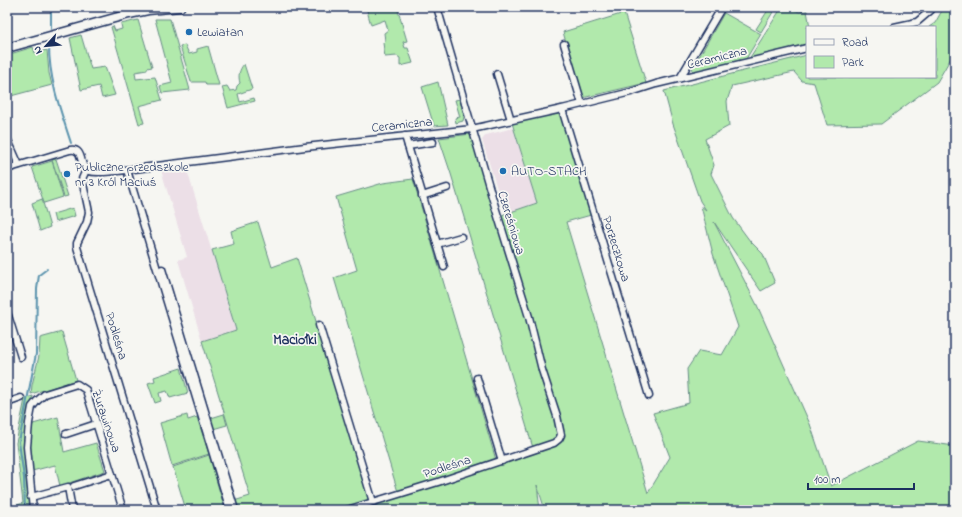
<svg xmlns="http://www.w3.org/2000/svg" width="962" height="517" font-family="'Indie Flower',sans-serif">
  <rect width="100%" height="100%" fill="#f6f6f2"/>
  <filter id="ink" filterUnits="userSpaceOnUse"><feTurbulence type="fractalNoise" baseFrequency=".025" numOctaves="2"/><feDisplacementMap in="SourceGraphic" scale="8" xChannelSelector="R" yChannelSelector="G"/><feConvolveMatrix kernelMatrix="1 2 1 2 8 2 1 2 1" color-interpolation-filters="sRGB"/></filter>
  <g filter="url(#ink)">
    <!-- built -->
    <g fill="#ecdfe7">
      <path d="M513 128 537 203 505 214 482 140 486 135Z"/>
      <path d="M186 167 236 330 202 341 178 260 187 257 161 170Z"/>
    </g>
    <!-- green -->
    <g fill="#b1e9ac" stroke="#668c85">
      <path d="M366 7H397L407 41 403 42 405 48H408L413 63 400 66V58L397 56 385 57 383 43 385 41 384 33 388 30 385 20 371 25Z"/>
      <path d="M770 7H776L761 32 756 29Z"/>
      <path d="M782 7H790L799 12 807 11 810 27H807V44L749 59Z"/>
      <path d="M944 7H955V51L937 82 881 124 827 125 814 83 802 81 794 72 732 86 727 101 729 126 705 139 714 165 711 174 733 218 750 241 763 254 775 283 761 291 714 222 757 305 810 424 831 486 918 441 955 446V510H545L537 485 540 510H237L234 501 250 496 202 341 236 330 212 250 234 244 231 231 258 222 272 267 297 258 370 501 398 492 334 278 357 270 336 197 383 183 413 179 496 460 533 448 451 174 439 138 471 134 496 217 537 203 512 123 535 117 561 114 591 215 566 222 648 493 670 457 653 413 689 403 687 369 699 351 722 355 738 327 713 254 701 206 706 210 700 201 673 124 664 91 807 55V77H935V27H929L935 23Z"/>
      <path d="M624 13 646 83 582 98 563 32Z"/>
      <path d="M724 13 761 34 746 59 694 73 692 69Z"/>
      <path d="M155 19H170L190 90 162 93 160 86 172 83Z"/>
      <path d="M138 20 152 67 147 68V70L135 72 136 79 155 77 162 100 139 106 144 123 139 124 111 27 113 26 115 31 122 29 121 24Z"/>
      <path d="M81 35 91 69 105 67 115 95 102 98 99 86 81 90 70 38Z"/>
      <path d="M185 45 189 54 197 52V49L208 46 219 85H206L205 82H191L180 46Z"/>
      <path d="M33 47 35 53 47 50 49 73 52 85 7 97V55Z"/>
      <path d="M244 64 252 89 238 94 240 102 254 98 255 101 228 108 222 87 227 86 230 91 236 90 237 86 240 83C238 76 239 70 244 64Z"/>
      <path d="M438 82 448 125 434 126 422 87Z"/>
      <path d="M460 99 464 117 463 121 456 123 455 118 460 117 455 100Z"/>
      <path d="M56 159 68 196 64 197 52 160Z"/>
      <path d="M52 161 63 197 44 203 32 167Z"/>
      <path d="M42 199 50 227 40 231 32 203Z"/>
      <path d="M73 208 75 216 55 222 53 214Z"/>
      <path d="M62 332 76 380 31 394 32 385 39 356 40 338Z"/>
      <path d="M181 368 188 393 170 398 167 391 159 393 161 401 155 403 148 383 155 381 154 377Z"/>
      <path d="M33 396 24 436 27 486 30 510H7V509L23 503 16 443 25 399 7 405V404Z"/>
      <path d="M224 414 227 425 213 429 211 418Z"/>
      <path d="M187 415 188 420 197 417 209 454 172 466 160 423Z"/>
      <path d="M58 417 64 452 96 443 105 471 60 486 55 465 32 471 30 437 33 424Z"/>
      <path d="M209 455 225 510H186L173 467Z"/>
    </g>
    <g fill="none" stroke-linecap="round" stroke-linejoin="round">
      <!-- stream -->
      <g stroke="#5c94ae" stroke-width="2">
        <path d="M51 7V29"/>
        <path d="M49 46C49 80 61 112 71 143"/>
        <path d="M25 510 24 478 19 442 36 354 37 289 39 275 47 269"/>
      </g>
      <defs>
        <g id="street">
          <path d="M894 27 917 22 931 10 932 7"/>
          <path d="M564 44 582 104"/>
          <path d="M497 74 511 120"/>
          <path d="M680 78 722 7"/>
          <path d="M562 109 649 396"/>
          <path d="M405 136 444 267"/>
          <path d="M7 138 19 165"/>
          <path d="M408 146 433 142"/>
          <path d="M7 169 70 150C84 148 79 164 86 170 91 174 111 171 118 171L305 147 472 129 562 109 631 92 656 84 807 48"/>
          <path d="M86 170 82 179 89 212 87 222 77 243V247L157 510"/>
          <path d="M127 170 230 510"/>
          <path d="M422 196 447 188"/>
          <path d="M437 244 461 237"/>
          <path d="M162 269 235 510"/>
          <path d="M7 312 21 357"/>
          <path d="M319 325 373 502"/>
          <path d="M477 378 502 461"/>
          <path d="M7 403 21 398"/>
          <path d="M66 434 96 424"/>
          <path d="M74 486 112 474"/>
          <path d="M31 497 68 487 72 510"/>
          <path d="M33 510 27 447 29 423 32 407 37 401 45 394 77 384 86 390 123 510"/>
          <path d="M347 510 438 482 554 443 559 439 561 435 557 416 542 370 529 317 493 200 437 7"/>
        </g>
        <path id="secondary" d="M7 48 129 14 148 10 180 7"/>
      </defs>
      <!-- street casing -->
      <use href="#street" stroke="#1b2f5e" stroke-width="9"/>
      <!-- secondary casing -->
      <use href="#secondary" stroke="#1b2f5e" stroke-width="11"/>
      <!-- street -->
      <use href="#street" stroke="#f6f6f2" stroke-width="6"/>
      <!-- secondary -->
      <use href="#secondary" stroke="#f6f6f2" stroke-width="8"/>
    </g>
  </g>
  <!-- markers -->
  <g fill="#1f6fb2" stroke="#f6f6f2" stroke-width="1.5">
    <circle cx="189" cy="32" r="4"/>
    <circle cx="503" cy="171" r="4"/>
    <circle cx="67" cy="174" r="4"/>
  </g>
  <g text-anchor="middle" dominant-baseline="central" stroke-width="3.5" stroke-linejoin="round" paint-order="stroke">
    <!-- poi labels -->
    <g font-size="13" fill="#1b2f5e" stroke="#f6f6f2" text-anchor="start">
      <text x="197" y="32">Lewiatan</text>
      <text x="75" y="167">Publiczne przedszkole<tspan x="75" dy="15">nr 3 Król Maciuś</tspan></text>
      <text x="511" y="171">AUTO-STACH</text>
    </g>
    <!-- street labels -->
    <g font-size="13" fill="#1b2f5e" stroke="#f6f6f2">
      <text transform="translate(717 58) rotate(-14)">Ceramiczna</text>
      <text transform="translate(402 125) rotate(-6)">Ceramiczna</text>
      <text transform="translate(511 223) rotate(73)">Czereśniowa</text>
      <text transform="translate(616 249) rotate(73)">Porzeczkowa</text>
      <text transform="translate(116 336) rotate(73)">Podleśna</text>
      <text transform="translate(106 421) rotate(71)">Żurawinowa</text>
      <text transform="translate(447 467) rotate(-18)">Podleśna</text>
    </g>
    <!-- neighbourhood labels -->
    <g font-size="14" font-weight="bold" fill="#1b2f5e" stroke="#f6f6f2">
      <text x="295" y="340">Maciołki</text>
    </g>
  </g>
  <!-- margin -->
  <rect width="962" height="517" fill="none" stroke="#f6f6f2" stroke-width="24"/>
  <rect x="12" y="12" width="938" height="493" fill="none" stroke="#1b2f5e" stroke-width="1.5" filter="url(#ink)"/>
  <!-- legend -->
  <rect x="806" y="26" width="130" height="52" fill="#f6f6f2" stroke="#9ea6b7"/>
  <rect x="814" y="39" width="20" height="6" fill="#f6f6f2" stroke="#9ea6b7"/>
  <text x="842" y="46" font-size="12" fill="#1b2f5e">Road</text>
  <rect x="814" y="56" width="20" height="12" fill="#b1e9ac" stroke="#9ea6b7"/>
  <text x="842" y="66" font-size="12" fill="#1b2f5e">Park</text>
  <!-- north arrow -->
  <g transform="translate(46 46) rotate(243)" stroke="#f6f6f2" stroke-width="3" paint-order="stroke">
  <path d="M0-3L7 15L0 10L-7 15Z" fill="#1b2f5e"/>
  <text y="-6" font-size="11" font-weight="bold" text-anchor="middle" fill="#1b2f5e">N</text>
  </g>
  <!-- scale -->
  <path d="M808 483v6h106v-6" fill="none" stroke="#1b2f5e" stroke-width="2"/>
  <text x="814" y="483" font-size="12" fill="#1b2f5e" stroke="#f6f6f2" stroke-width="3" paint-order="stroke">100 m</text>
</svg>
